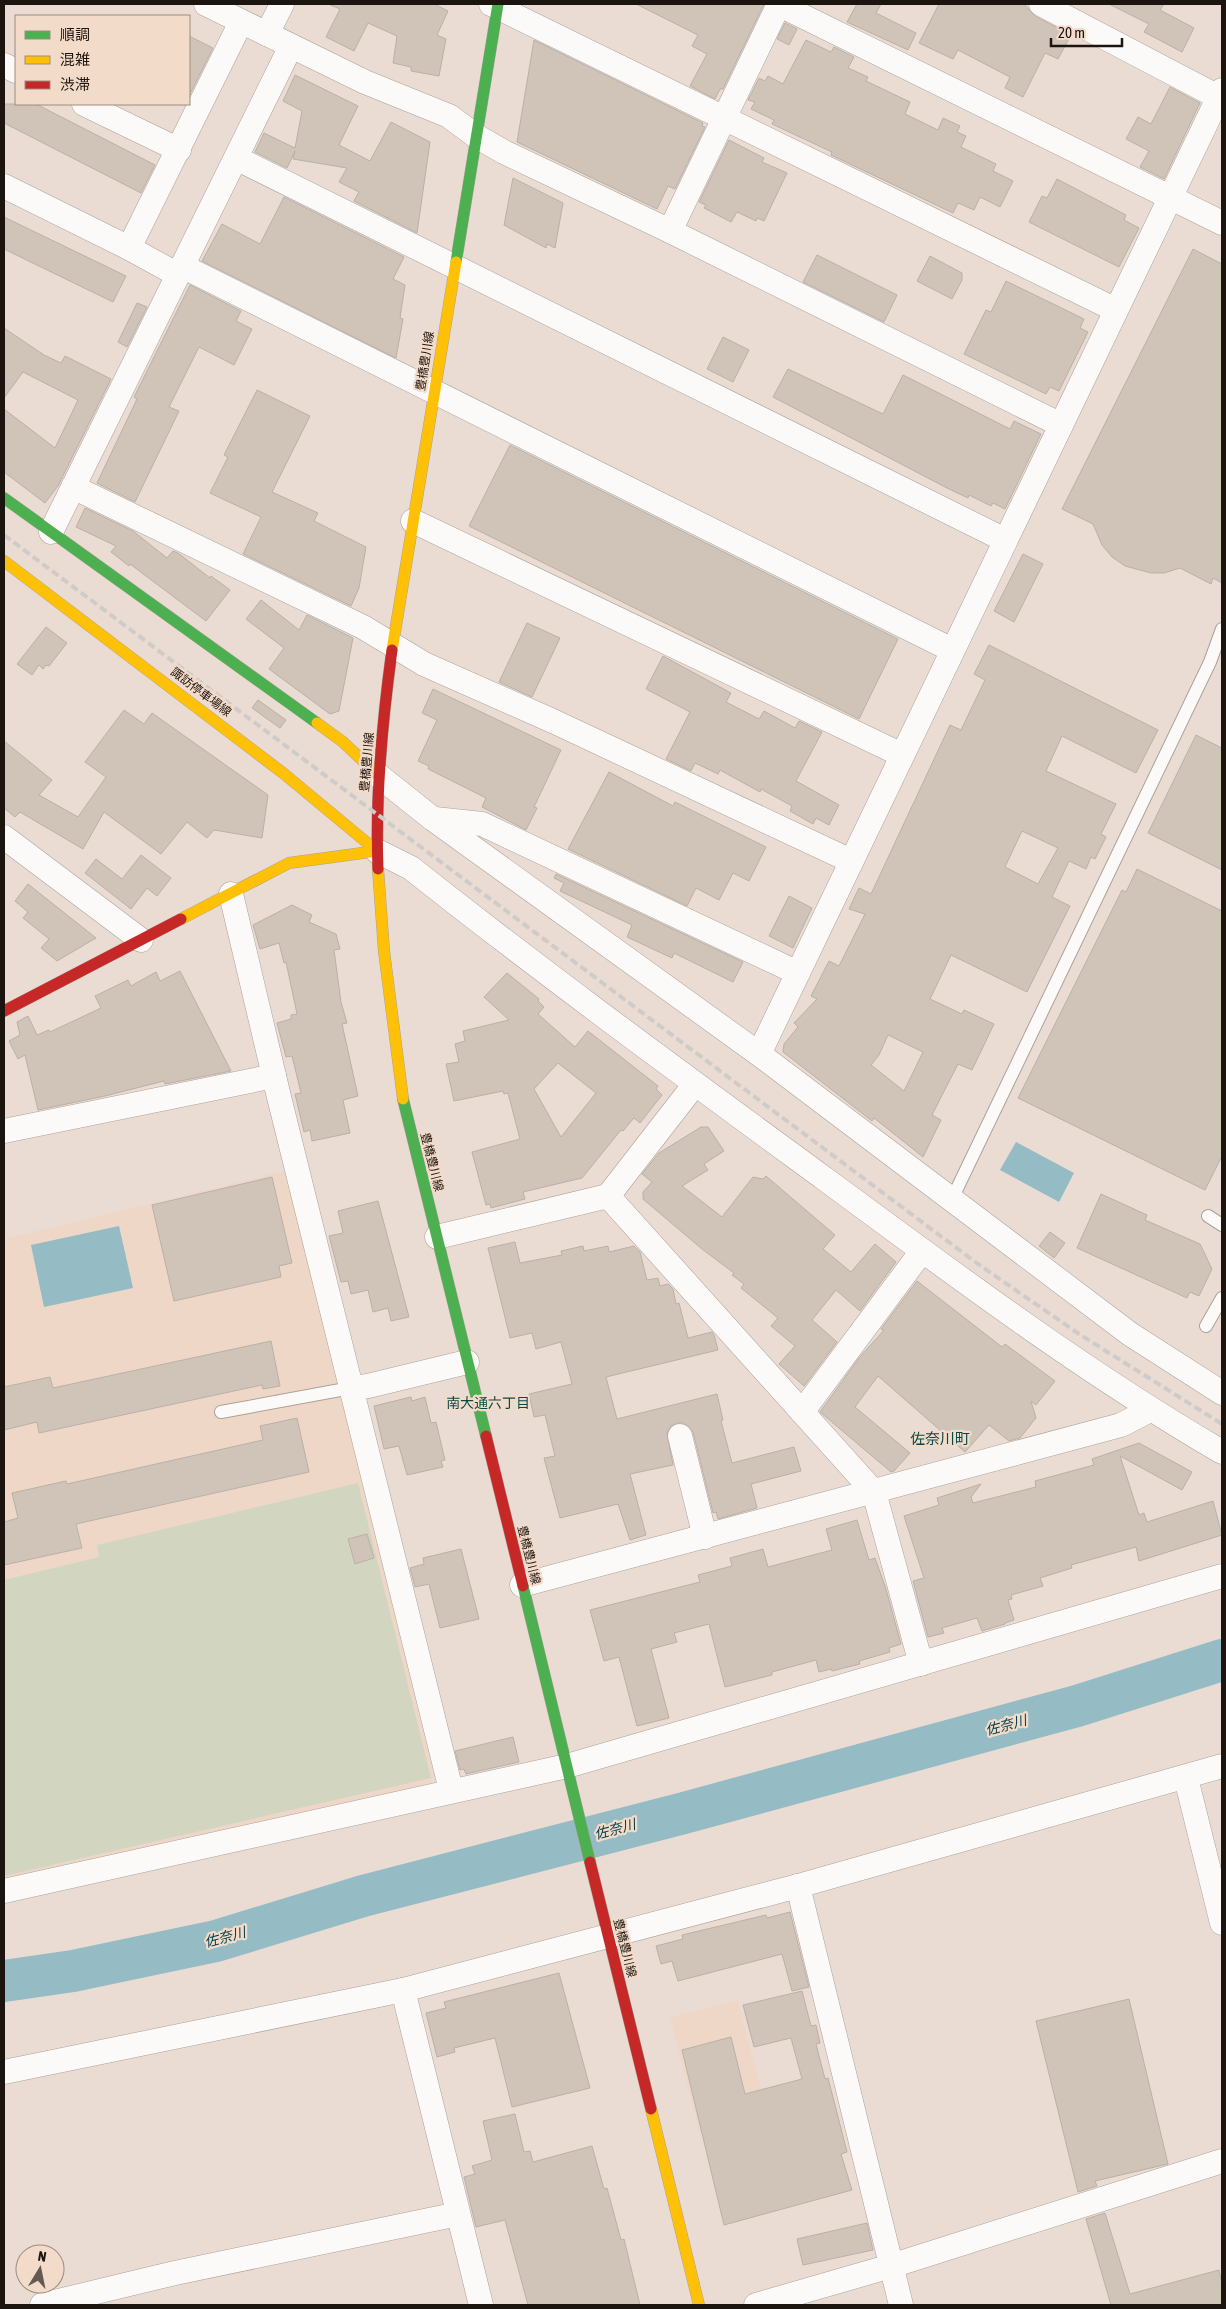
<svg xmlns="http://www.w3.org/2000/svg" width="1226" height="2309" font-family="'Asap Condensed','Noto Sans JP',sans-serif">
  <rect width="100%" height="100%" fill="#eadcd3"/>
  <!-- built -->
  <g fill="#eed7c7">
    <path d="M285 1171 434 1776 431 1783 4 1881V1239Z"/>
    <path d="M738 2000 768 2117 700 2134 670 2017Z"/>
  </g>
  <!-- green -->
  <path fill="#d2d6c1" d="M358 1483 431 1778 4 1876V1580L99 1557 97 1545Z"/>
  <!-- water -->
  <g fill="#95bbc4">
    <path d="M1016 1142 1074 1173 1059 1202 1000 1170Z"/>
    <path d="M119 1226 133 1288 44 1307 31 1245Z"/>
  </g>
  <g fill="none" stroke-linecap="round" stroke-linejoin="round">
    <!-- river -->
    <path stroke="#95bbc4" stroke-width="42" d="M4 1981 73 1971 216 1941 363 1896 684 1813 1077 1706 1222 1660"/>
  </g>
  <!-- building -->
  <g fill="#d0c4b8" stroke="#bab0a8" fill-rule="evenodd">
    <path d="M328 4H434L448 11 437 35 446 39 439 76 411 71V67L393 63 397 36 368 23 354 51 326 37 340 9Z"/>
    <path d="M636 4H764L723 89H720L715 99 690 86 707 54 692 46 698 35Z"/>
    <path d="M857 4H881L876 13 916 33 908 50 847 22Z"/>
    <path d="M939 4H1024L1035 16 1071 35 1058 59 1045 53 1023 97 1005 88 1010 77 958 50 953 59 919 43Z"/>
    <path d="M1109 4H1164L1160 10 1194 28 1182 52 1144 32 1149 24Z"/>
    <path d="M785 23 797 29 789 45 777 39Z"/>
    <path d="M189 36 213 48 189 96Z"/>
    <path d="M534 40 703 123 702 126 705 127 675 189 668 186 657 209 517 142Z"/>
    <path d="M806 40 831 52 834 47 854 57 848 68 868 77 866 81 910 102 905 114 938 130 943 118 960 126 957 132 966 136 961 147 996 164 993 171 1013 181 1000 207 980 197 974 210 958 203 953 213 831 155 832 152 772 124 774 120 751 109 755 102 748 100 759 78 765 81 768 76 783 84Z"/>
    <path d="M295 75 358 106 339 145 370 161 391 122 430 142 417 233 354 201 359 192 339 182 347 168 293 159 295 151 287 168 255 152 264 133 295 148 302 111 283 101Z"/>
    <path d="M1170 87 1200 103 1164 179 1140 167 1149 151 1126 139 1138 117 1151 124Z"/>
    <path d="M4 104H36L155 165 141 193 4 123Z"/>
    <path d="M729 140 764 158 762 162 787 173 764 221 757 218 756 221 737 212 731 222 704 208 706 205 699 202Z"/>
    <path d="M513 178 563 203 555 248 547 244 546 248 504 225Z"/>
    <path d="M1057 179 1126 215 1124 220 1139 228 1119 267 1029 222 1042 196 1047 198Z"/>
    <path d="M284 197 404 257 393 279 405 285 400 318 403 319 396 358 202 261 222 224 260 244Z"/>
    <path d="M4 217 126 276 113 302 4 249Z"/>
    <path d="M1193 249 1222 264V583L1213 578 1211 584 1180 568 1164 573H1151L1125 566 1112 557 1102 545 1093 524 1062 509Z"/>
    <path d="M817 255 897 295 884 322 803 282Z"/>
    <path d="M930 256 962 273V280L952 299 917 281Z"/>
    <path d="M1006 281 1084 319 1080 328 1088 332 1059 391 1050 387 1046 394 964 354 986 310 991 312Z"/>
    <path d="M190 285 241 311 236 321 252 329 234 365 199 347 169 407 179 411 135 502 97 483 137 399 134 397Z"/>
    <path d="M137 303 147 307 127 347 118 342Z"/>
    <path d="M4 328 44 355 61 363 65 356 111 379 58 486 45 503 4 472V409L55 448 78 400 23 372 4 398Z"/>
    <path d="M723 337 749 350 733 382 707 369Z"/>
    <path d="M788 369 883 414 903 375 1010 429 1014 421 1041 434 1005 509 993 503 991 506 969 495 968 498 947 488 773 397Z"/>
    <path d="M257 390 310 416 272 492 318 513 314 521 366 547 359 588 351 606 243 554 261 517 210 493 228 457 224 455Z"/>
    <path d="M510 445 898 639 859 719 469 526Z"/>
    <path d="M85 508 133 531 167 558 173 551 178 553 210 578 211 576 230 590 206 621 130 564 129 566 111 552 116 546 76 527Z"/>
    <path d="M1023 554 1043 564 1014 622 994 611Z"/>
    <path d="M261 600 299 630 307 615 353 638 339 711 330 714 269 669 284 648 246 619Z"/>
    <path d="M527 623 560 638 532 697 499 682Z"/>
    <path d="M46 627 67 643 49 666 46 665 43 669 39 665 32 675 17 664Z"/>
    <path d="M989 645 1158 730 1136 773 1062 736 1046 771 1116 804 1101 834 1106 837 1095 859 1091 857 1086 869 1069 861 1052 897 1070 906 1027 992 951 955 930 999 962 1014 964 1010 994 1024 972 1070 958 1064 932 1115 941 1120 923 1157 874 1118 872 1121 783 1052 784 1044 798 1027 794 1023 817 999 811 996 829 961 839 966 865 914 849 909 859 888 871 894 950 725 961 730 985 680 974 674ZM1022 831 1058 848 1038 884 1005 867ZM888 1035 923 1052 904 1091 871 1065 879 1055Z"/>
    <path d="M663 656 731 693 726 702 759 719 764 711 795 728 799 721 822 732 796 781 839 805 829 825 816 818 813 824 790 811 792 806 761 789 760 792 720 770 718 774 695 763 691 771 666 759 690 712 646 689Z"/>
    <path d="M433 689 561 750 534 807 537 808 526 830 482 807 486 798 428 769 429 766 418 761 437 720 422 713Z"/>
    <path d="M258 700 286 720 280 728 252 708Z"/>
    <path d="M124 710 144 724 152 713 268 795 262 838 214 830 207 838 187 822 161 854 104 812 83 849 20 812 15 817 4 808V741L52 780 39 795 78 817 106 777 85 762Z"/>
    <path d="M1196 735 1222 748V870L1148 833Z"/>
    <path d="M609 772 673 806 675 802 766 847 749 881 733 873 719 900 696 888 687 906 568 849Z"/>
    <path d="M141 855 171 878 157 896 147 888 131 909 85 873 96 859 122 879Z"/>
    <path d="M1137 869 1222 911V1156L1205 1190 1018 1098 1122 890 1126 892Z"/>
    <path d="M556 874 743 962 733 982 674 953 672 958 627 937 632 925 560 891 564 883 554 878Z"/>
    <path d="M28 884 96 938 57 961 41 948 49 939 23 918 28 912 15 901Z"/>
    <path d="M789 896 812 908 793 948 769 936Z"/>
    <path d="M292 905 312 915 309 922 336 934 340 949 334 950 341 1002 347 1023 342 1024 358 1096 343 1100 350 1133 312 1141 310 1130 304 1132 295 1094 301 1093 292 1056 286 1057 277 1023 291 1019V1015L297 1014 286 962 284 963 279 943 260 949 253 925Z"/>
    <path d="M180 971 231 1071 165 1084 164 1081 105 1096 38 1110 25 1055 18 1059 9 1041 20 1035 17 1022 28 1016 37 1035 49 1030 50 1032 101 1008 95 996 128 980 131 986 156 972 160 981Z"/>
    <path d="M507 973 539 999 538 1001 544 1007 538 1014 575 1047 588 1031 658 1086 656 1089 662 1095 640 1123 634 1118 623 1131 621 1130 582 1178 523 1192 525 1199 491 1208 490 1204 486 1205 472 1152 520 1139 508 1093 504 1094 503 1091 454 1101 446 1064 459 1062 455 1044 465 1041 463 1031 509 1020 484 997ZM558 1063 596 1093 561 1137 534 1089Z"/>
    <path d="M701 1127H708L724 1151 704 1164 708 1170 682 1186 722 1217 753 1177 763 1179 766 1176 835 1235 823 1249 851 1272 875 1244 896 1262 860 1311 836 1290 812 1320 837 1342 804 1386 779 1364 795 1346 771 1326 778 1318 741 1288 744 1284 732 1275 734 1273 702 1249 643 1199V1192L652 1182 642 1174 659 1153Z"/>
    <path d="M272 1177 292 1263 279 1266 281 1277 174 1301 152 1205Z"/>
    <path d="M1101 1194 1147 1215 1145 1220 1200 1244 1212 1269 1199 1296 1190 1292 1187 1298 1077 1248Z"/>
    <path d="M378 1201 409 1317 391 1321 388 1308 373 1312 368 1290 351 1294 348 1281 341 1282 329 1236 343 1233 338 1211Z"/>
    <path d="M1050 1232 1065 1243 1054 1258 1039 1246Z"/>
    <path d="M515 1242 520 1263 562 1255 561 1251 583 1246 584 1251 608 1246 609 1252 634 1246 640 1252 647 1280 658 1278 660 1286 668 1284 673 1289 676 1304 679 1303 688 1338 712 1332 714 1335 718 1350 606 1377 617 1419 717 1394 723 1420 721 1421 732 1463 794 1447 801 1471 751 1484 757 1508 718 1519 716 1512 713 1513 693 1432 684 1423H677L671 1426 667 1433 673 1465 630 1474 646 1535 630 1540 618 1504 560 1518 544 1458 555 1456 545 1415 534 1417 529 1394 572 1384 561 1342 536 1349 532 1333 510 1338 488 1248Z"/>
    <path d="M917 1281 1002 1347 1005 1344 1055 1381 1036 1405 1031 1401 1036 1418 1020 1438 1009 1441 989 1425 965 1452 878 1376 855 1407 910 1453 894 1471 891 1472 820 1412 859 1358 884 1330 881 1329Z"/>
    <path d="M271 1341 280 1386 263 1389 262 1385 39 1433 37 1422 4 1430V1387L50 1377 53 1388Z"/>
    <path d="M411 1397 412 1401 425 1397 431 1423 436 1422 445 1460 441 1461 443 1467 407 1475 399 1446 384 1449 374 1406Z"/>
    <path d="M297 1418 309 1472 76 1524 82 1548 4 1565V1522L18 1518 12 1493 66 1481 67 1484 263 1440 260 1426Z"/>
    <path d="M1139 1443 1192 1472 1182 1490 1120 1456 1139 1515 1144 1513 1147 1522 1213 1501 1222 1535 1139 1561 1136 1547 1071 1565 1072 1568 1040 1578 1043 1586 1011 1595 1012 1599 1008 1600 1014 1620 1005 1623V1624L982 1631 977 1618 942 1628 944 1633 928 1637 913 1581 924 1578 904 1516 939 1505 937 1498 981 1484 971 1497 973 1503 1036 1487 1035 1481 1094 1465 1092 1459Z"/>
    <path d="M857 1520 869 1560 875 1558 886 1589 901 1644 889 1648 890 1652 859 1661 860 1664 832 1671 831 1669 819 1672 816 1660 772 1672V1675L725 1687 709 1624 674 1633 677 1642 651 1649 669 1718 637 1726 619 1657 604 1661 590 1610 700 1582 698 1575 732 1566 730 1558 763 1549 768 1567 832 1550 826 1529Z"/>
    <path d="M367 1534 374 1558 355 1564 348 1539Z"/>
    <path d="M461 1549 479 1619 440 1628 429 1584 415 1587 410 1568 424 1564 423 1558Z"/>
    <path d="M513 1737 519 1762 466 1774 464 1769 460 1770 455 1751Z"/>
    <path d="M790 1912 809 1987 792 1991 782 1954 678 1981 672 1961 661 1964 656 1946 683 1939 682 1935 766 1915 767 1918Z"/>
    <path d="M559 1973 590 2088 512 2107 495 2038 454 2048 455 2052 437 2057 426 2013 446 2008 444 2002Z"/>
    <path d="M802 1991 811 2026 816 2025 820 2043 816 2044 825 2079 828 2078 847 2152 841 2154 852 2190 724 2225 682 2050 731 2037 745 2094 802 2079 791 2038 754 2047 743 2005Z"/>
    <path d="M1129 1999 1168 2164 1095 2181 1097 2186 1078 2192 1036 2021Z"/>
    <path d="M515 2114 524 2152 530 2151 533 2162 592 2146 604 2189 607 2188 621 2240 624 2239 640 2305H528L505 2220 476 2227 464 2177 475 2174 472 2166 492 2160 483 2121Z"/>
    <path d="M1105 2213 1130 2294 1219 2270 1222 2284V2305H1111L1086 2219Z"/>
    <path d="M867 2223 873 2250 803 2265 797 2239Z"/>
  </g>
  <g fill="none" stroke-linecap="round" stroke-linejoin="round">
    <defs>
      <g id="lane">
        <path d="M952 1199 1210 662 1222 629"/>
        <path d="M1208 1216 1222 1225"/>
        <path d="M1206 1326 1222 1298"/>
        <path d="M221 1412 351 1388"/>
      </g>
      <g id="street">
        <path d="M206 4 365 82 449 116 476 136 504 152 670 231 1061 425"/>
        <path d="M491 4 1116 310"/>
        <path d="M778 4 1222 223"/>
        <path d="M1041 4 1222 99"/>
        <path d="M267 34 282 4"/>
        <path d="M4 65 16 71"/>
        <path d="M84 104 179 150"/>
        <path d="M236 158 1005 540"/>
        <path d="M4 186 129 248 178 275"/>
        <path d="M670 231 779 4"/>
        <path d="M129 248 241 22"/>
        <path d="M182 266 952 650"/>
        <path d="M73 487 363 627 424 664 555 722 851 861"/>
        <path d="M413 521 902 755"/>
        <path d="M51 532 291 46"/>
        <path d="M379 776 433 819 759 1054 1130 1334 1222 1393"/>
        <path d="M435 819 482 824 798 973"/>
        <path d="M4 837 141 940"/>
        <path d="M377 851 411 868C546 975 686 1077 825 1179 954 1274 1083 1371 1222 1452"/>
        <path d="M231 894 279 1097 451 1790"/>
        <path d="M759 1054 1222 90"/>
        <path d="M4 1131 274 1076"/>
        <path d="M608 1196 874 1492 921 1664"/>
        <path d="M437 1237 608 1196 695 1084"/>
        <path d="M351 1388 368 1386 467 1362"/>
        <path d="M802 1412 922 1251"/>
        <path d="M680 1436 705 1537"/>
        <path d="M522 1585 1121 1425 1150 1410"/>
        <path d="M1186 1778 1222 1923"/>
        <path d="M798 1886 901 2305"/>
        <path d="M4 1891 567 1766 1222 1576"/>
        <path d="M403 1990 481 2305"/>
        <path d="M4 2072 403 1990 798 1886 1222 1766"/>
        <path d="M42 2305 175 2273 458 2214"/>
        <path d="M756 2305 891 2266 1222 2161"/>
      </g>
      <g id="fast">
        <path d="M456 262 498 4"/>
        <path d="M4 498 317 723"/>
        <path d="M403 1099 486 1436"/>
        <path d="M523 1586 590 1862"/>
      </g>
      <g id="slow">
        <path d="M4 561 283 773 377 851"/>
        <path d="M392 650 456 262"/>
        <path d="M317 723 343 742 379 776"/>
        <path d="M378 869 384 951 403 1099"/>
        <path d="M181 919 289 863 377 851"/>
        <path d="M651 2109 699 2305"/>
      </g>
      <g id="jam">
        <path d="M378 869C375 796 382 723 392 650"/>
        <path d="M4 1011 181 919"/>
        <path d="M486 1436 523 1586"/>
        <path d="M590 1862 651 2109"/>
      </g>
    </defs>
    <!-- lane casing -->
    <use href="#lane" stroke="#aba199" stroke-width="14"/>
    <!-- street casing -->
    <use href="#street" stroke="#aba199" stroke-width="25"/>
    <!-- fast casing -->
    <use href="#fast" stroke="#aba199" stroke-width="12"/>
    <!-- slow casing -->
    <use href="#slow" stroke="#aba199" stroke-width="12"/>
    <!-- jam casing -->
    <use href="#jam" stroke="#aba199" stroke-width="12"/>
    <!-- lane -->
    <use href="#lane" stroke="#fcfaf8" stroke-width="12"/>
    <!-- street -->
    <use href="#street" stroke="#fcfaf8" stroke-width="24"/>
    <!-- fast -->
    <use href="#fast" stroke="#4caf50" stroke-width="11"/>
    <!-- slow -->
    <use href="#slow" stroke="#ffc107" stroke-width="11"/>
    <!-- jam -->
    <use href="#jam" stroke="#c62828" stroke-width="11"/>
    <!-- rail -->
    <path stroke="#cfcbc9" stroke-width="4" stroke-dasharray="8 4" stroke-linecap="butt" d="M4 535 978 1264 1079 1334 1222 1424"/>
  </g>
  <g text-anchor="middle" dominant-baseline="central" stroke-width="4.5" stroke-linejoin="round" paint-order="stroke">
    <!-- street labels -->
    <g font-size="12" fill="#1c140e" stroke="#f3dbca">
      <text transform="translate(425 361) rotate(-81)">豊橋豊川線</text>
      <text transform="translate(201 692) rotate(37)">諏訪停車場線</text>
      <text transform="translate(367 762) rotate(-85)">豊橋豊川線</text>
      <text transform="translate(432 1162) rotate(76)">豊橋豊川線</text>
      <text transform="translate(529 1555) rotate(76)">豊橋豊川線</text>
      <text transform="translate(625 1948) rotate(76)">豊橋豊川線</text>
    </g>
    <!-- neighbourhood labels -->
    <g font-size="14" fill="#074947" stroke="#f3dbca">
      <text x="488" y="1403">南大通六丁目</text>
    </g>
    <!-- water labels -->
    <g font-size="14" font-style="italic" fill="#013c49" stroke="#f3dbca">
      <text transform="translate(1006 1725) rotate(-15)">佐奈川</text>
      <text transform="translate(615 1829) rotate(-15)">佐奈川</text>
      <text transform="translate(225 1937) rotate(-15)">佐奈川</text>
    </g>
    <!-- quarter labels -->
    <g font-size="15" fill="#074947" stroke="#f3dbca">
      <text x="940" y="1438">佐奈川町</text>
    </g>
  </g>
  <!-- border -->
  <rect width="1226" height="2309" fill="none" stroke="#1c140e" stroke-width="10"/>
  <!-- legend -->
  <rect x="15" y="15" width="175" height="90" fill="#f3dbca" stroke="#9d8b7f"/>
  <rect x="25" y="31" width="25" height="8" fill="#4caf50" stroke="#9d8b7f"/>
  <text x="60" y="40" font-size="15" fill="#1c140e">順調</text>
  <rect x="25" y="56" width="25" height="8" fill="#ffc107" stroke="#9d8b7f"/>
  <text x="60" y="65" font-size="15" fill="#1c140e">混雑</text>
  <rect x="25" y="81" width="25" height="8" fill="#c62828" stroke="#9d8b7f"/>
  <text x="60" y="90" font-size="15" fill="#1c140e">渋滞</text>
  <!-- north arrow -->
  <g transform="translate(40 2269) rotate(10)"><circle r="24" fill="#f3dbca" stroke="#9d8b7f"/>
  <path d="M0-4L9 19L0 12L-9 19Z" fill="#645a53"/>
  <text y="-8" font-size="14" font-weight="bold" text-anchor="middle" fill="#1c140e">N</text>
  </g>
  <!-- scale -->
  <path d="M1051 38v8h71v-8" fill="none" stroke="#1c140e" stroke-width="2.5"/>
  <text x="1058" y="38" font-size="15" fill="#1c140e" stroke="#f3dbca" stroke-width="4" paint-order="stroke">20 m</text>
</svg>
